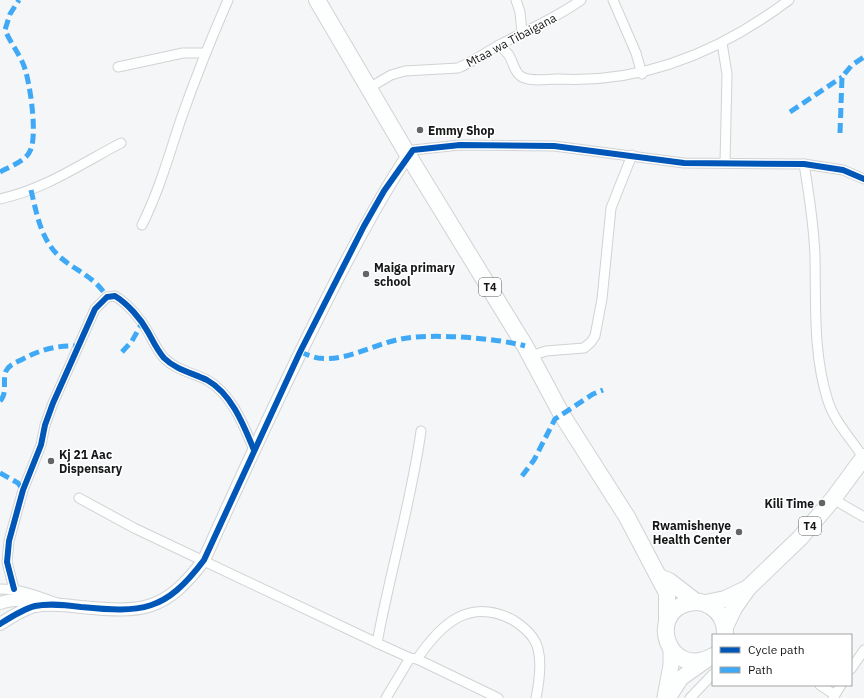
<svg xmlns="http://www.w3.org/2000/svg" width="864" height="698" font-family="'IBM Plex Sans',sans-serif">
  <rect width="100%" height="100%" fill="#f4f6f8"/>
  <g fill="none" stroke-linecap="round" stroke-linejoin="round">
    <defs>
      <g id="minor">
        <path d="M516 0 520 12 522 33"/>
        <path d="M613 0 636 53 642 74"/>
        <path d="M722 43 727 74 725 163"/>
        <path d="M499 45C502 48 505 50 508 54 513 60 514 73 522 77 532 82 547 79 558 79 645 84 721 51 789 0"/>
        <path d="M118 67 183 53H205"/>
        <path d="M369 88 391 75 405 71 458 68C473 62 486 52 501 44 528 30 556 18 581 0"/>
        <path d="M408 155 413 150 460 145 554 146 684 163 804 164 843 170 864 179"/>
        <path d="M804 164C809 194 814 225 815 257 816 305 813 355 828 401 834 421 852 440 863 457"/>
        <path d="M0 199C45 189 81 164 121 143"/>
        <path d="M142 225C159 191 169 155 181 119 195 79 211 39 228 0"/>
        <path d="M531 356 546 351 584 348 591 342 595 336 602 299 611 208 632 155"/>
        <path d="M79 498 134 528 377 643 410 658 417 659 498 698"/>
        <path d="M833 499 864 517"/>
        <path d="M0 589C20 589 38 596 57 603"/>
        <path d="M14 589 7 562 9 541 23 490 41 445 45 425 53 403 95 309 107 297 115 296C128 304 141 319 148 332 153 341 157 350 164 358 176 370 193 373 207 380 232 394 244 426 254 450"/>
        <path d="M377 643C390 572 411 503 421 431"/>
        <path d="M417 659C441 624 469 597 513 620 524 627 535 636 538 649 542 664 539 683 536 698"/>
        <path d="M851 669 864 650"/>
        <path d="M820 685 835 695"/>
        <path d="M386 698 410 658"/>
        <path d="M690 698 713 674"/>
        <path d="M833 698 841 685"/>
      </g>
      <g id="tertiary">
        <path d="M0 603C14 598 22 599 35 606"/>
        <path d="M0 624C11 617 23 609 35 606 50 603 66 605 81 607 142 613 165 612 204 560 241 477 280 393 321 311 348 257 375 205 408 155"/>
      </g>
      <g id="primary">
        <path d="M665 697 671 665V650"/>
        <path d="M668 698 681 678 705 661"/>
      </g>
      <g id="trunk">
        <path d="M317 0 408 155 525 346 562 415 627 517 667 593V621"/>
        <path d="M659 577 669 581 695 601"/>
        <path d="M706 603 725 599 748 588"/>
        <path d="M725 627 734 608 748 588 800 538 833 499 864 457"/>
        <path d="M713 656C668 681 646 612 689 603 696 601 704 602 710 606 720 612 725 621 725 633"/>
      </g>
    </defs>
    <!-- minor casing -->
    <use href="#minor" stroke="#d1d2d4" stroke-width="11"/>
    <!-- tertiary casing -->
    <use href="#tertiary" stroke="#d1d2d4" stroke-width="14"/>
    <!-- primary casing -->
    <use href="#primary" stroke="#d1d2d4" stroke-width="17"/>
    <!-- trunk casing -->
    <use href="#trunk" stroke="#d1d2d4" stroke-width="18"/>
    <!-- minor -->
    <use href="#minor" stroke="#fdfefe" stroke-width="9"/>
    <!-- tertiary -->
    <use href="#tertiary" stroke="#fdfefe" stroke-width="12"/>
    <!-- primary -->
    <use href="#primary" stroke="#fdfefe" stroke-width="15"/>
    <!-- trunk -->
    <use href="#trunk" stroke="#fdfefe" stroke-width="16"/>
    <!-- quiet -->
    <g stroke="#3fa9f5" stroke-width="5" stroke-dasharray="10 5" stroke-linecap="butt">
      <path d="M790 112 842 77"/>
      <path d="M840 133 842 77 852 65 864 57"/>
      <path d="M0 172C9 167 26 161 30 151 38 136 30 82 24 66 20 55 10 42 5 30L10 14 19 0"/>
      <path d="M31 190C37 215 41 240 60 257 77 272 94 276 107 297"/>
      <path d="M122 352 132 341 142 323"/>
      <path d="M300 352C306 354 312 357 318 358 346 362 374 344 401 339 429 333 498 338 525 346"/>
      <path d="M0 401C8 393 2 382 6 371 9 365 15 363 21 360 39 350 57 345 78 346"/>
      <path d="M0 473 18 483 23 490"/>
      <path d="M522 476 534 460 555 419 593 394 603 390"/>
    </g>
    <defs>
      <g id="cycleway">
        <path d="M14 589 7 562 9 541 23 490 41 445 45 425 53 403 95 309 107 297 115 296C128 304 141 319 148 332 153 341 157 350 164 358 176 370 193 373 207 380 232 394 244 426 254 450"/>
        <path d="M0 624C11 617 23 609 35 606 50 603 66 605 81 607 142 613 165 612 204 560L300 352 364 226 384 191 413 150 460 145 554 146 684 163 804 164 843 170 864 179"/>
      </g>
    </defs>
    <!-- cycleway casing -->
    <use href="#cycleway" stroke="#fff" stroke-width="8"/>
    <!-- cycleway -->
    <use href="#cycleway" stroke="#0057b8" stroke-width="6"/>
  </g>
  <!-- markers -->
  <g fill="#646566" stroke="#fff" stroke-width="1.5">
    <circle cx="420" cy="130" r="4"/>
    <circle cx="366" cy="274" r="4"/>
    <circle cx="51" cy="461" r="4"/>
    <circle cx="822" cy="503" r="4"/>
    <circle cx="739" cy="532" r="4"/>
  </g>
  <g text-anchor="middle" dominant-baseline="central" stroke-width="3" stroke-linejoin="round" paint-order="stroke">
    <!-- shield labels -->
    <g fill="#fff" stroke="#5c5d5d" stroke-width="1">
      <rect x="479" y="278" width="22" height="18" rx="3"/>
      <rect x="799" y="517" width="22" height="18" rx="3"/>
    </g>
    <g font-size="11" font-weight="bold" fill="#161718">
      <text x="490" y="287">T4</text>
      <text x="810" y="526">T4</text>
    </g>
    <!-- street labels -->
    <g font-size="12" fill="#161718" stroke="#fff">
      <text transform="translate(511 40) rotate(-28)">Mtaa wa Tibaigana</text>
    </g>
    <!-- poi labels -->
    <g font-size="12" font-weight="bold" fill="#161718" stroke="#fff" text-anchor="start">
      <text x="428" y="130">Emmy Shop</text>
      <text x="374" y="267">Maiga primary<tspan x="374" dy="14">school</tspan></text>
      <text x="59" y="454">Kj 21 Aac<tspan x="59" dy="14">Dispensary</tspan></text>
      <text x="814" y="503" text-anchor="end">Kili Time</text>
      <text x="731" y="525" text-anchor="end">Rwamishenye<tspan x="731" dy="14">Health Center</tspan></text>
    </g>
  </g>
  <!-- legend -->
  <rect x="712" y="634" width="140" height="52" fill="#ffffff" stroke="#a2a2a3"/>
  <rect x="720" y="647" width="20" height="6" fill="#0057b8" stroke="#a2a2a3"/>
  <text x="748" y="654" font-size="12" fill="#161718">Cycle path</text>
  <rect x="720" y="667" width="20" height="6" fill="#3fa9f5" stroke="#a2a2a3"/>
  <text x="748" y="674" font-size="12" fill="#161718">Path</text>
</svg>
